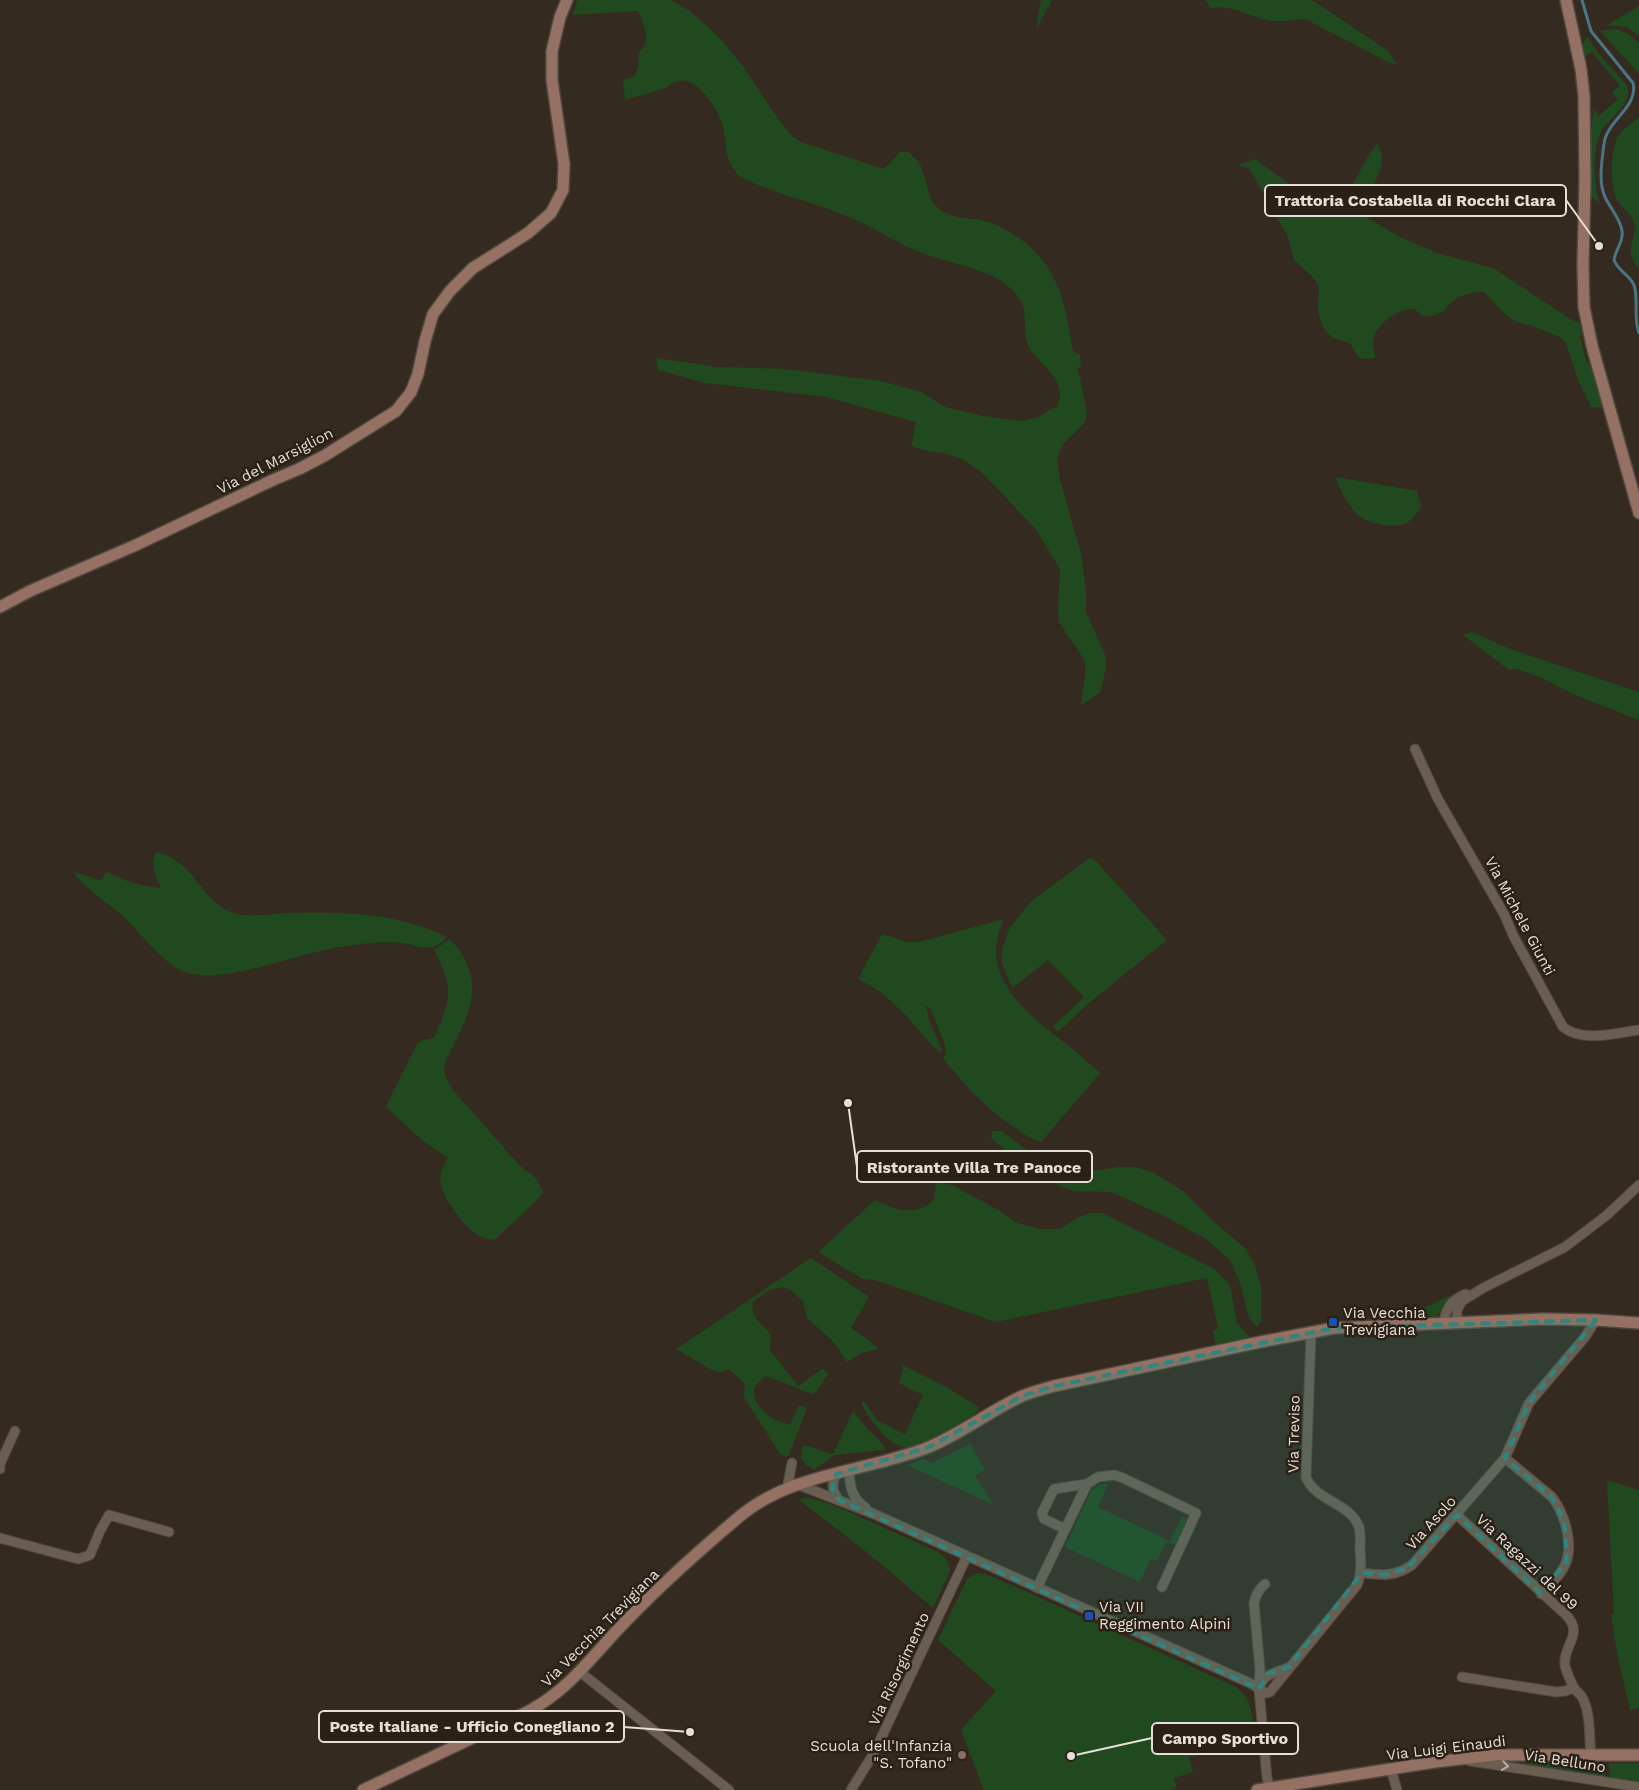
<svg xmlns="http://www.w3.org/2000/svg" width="1639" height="1790" font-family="'Work Sans',sans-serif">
  <rect width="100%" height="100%" fill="#342a1f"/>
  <!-- green -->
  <g fill="#204920">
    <path d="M577 0H671L690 11 719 37 745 69 774 113 791 135 801 142 884 169 900 152H908C911 155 917 159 919 163 928 177 925 200 941 210 956 221 976 217 992 223 1033 241 1057 270 1066 313 1069 326 1070 339 1073 351L1080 355 1081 364 1078 369 1087 413 1086 420 1082 426 1063 444 1057 458 1060 480 1081 554 1086 590V612L1106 657V668L1100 693 1081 705 1085 674V661L1059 622 1058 610 1060 569 1035 528 981 472 962 459 943 453 927 451 913 447 912 443 916 422 826 397 705 383 658 370 656 358 718 367 785 369 881 381 921 392 945 407 984 416 1020 421 1036 418 1057 406C1069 384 1044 367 1032 352 1018 333 1032 313 1017 295 993 266 948 265 915 250 891 240 869 224 844 215 811 201 774 194 741 177 738 175 736 172 734 169 723 152 727 143 723 126 718 110 698 76 678 81 674 82 669 86 665 88 652 93 638 96 625 100L623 80 635 76 639 64 638 54C653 39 644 28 638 11L573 15Z"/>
    <path d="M1041 0H1052L1037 28V24Z"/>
    <path d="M1205 0H1312L1388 51 1397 65 1390 63 1305 19C1294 19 1286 22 1277 21 1253 21 1238 4 1211 8Z"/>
    <path d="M1639 6V36L1627 27 1607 25Z"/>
    <path d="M1616 29 1630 35 1639 43V74L1600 31Z"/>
    <path d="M1587 36 1597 52 1627 85C1634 105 1607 118 1600 134 1593 149 1593 188 1600 203L1590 196V144L1593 113 1594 109 1599 116 1618 99 1612 92 1620 86 1592 52 1586 56 1585 55 1583 45Z"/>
    <path d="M1639 117V270C1636 265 1632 260 1631 253 1630 243 1637 233 1634 223 1631 213 1621 207 1616 198 1610 186 1610 147 1619 135 1624 128 1633 123 1639 117Z"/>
    <path d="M1377 143C1379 147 1382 152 1382 157 1384 179 1360 194 1363 215L1398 236 1437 253 1493 268 1570 319 1580 323 1582 334 1580 336 1587 363 1590 364 1603 408 1591 407 1578 380 1566 343 1560 337 1530 325 1516 322 1506 315 1484 292C1470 291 1451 298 1445 310 1438 314 1428 319 1420 314 1417 311 1415 308 1410 309 1394 311 1378 324 1373 339 1371 345 1376 352 1375 358L1364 359 1359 358 1350 343 1333 338 1327 333 1321 322 1318 310 1319 289 1314 278 1294 260 1287 235 1249 168 1238 165 1255 159 1308 198 1336 204 1344 200 1367 158Z"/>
    <path d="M1336 477 1417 491 1421 507C1417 512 1413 519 1408 522 1396 529 1379 525 1366 520 1354 516 1338 489 1336 477Z"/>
    <path d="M1472 632 1510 649 1639 692V720L1571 693 1542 678 1517 669 1509 670 1463 635Z"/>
    <path d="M156 852C193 859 200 899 231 912 246 919 275 913 292 913 349 912 394 912 447 937 443 941 438 946 432 947 422 949 411 944 402 943 382 941 360 944 341 947 300 952 222 986 185 972 165 965 141 934 126 919 109 903 86 890 72 871L99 880 103 879 104 874 108 872C126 882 141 886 161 888 156 876 149 866 156 852Z"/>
    <path d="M1090 858 1095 860 1167 940 1089 1003 1058 1032 1053 1027 1084 997 1048 960 1012 988 1001 961 1003 947 1009 929 1031 901Z"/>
    <path d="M1004 919C1001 926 998 934 997 941 989 986 1034 1019 1065 1043 1077 1052 1088 1063 1100 1073L1041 1142C1029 1139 1021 1132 1011 1125 984 1106 963 1084 943 1058L946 1053 945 1045 931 1009 926 1006 929 1020 942 1050 939 1053C915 1026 892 995 858 979L882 934 908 942H919Z"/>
    <path d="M450 939C490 982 468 1016 446 1060L444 1067 445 1076 453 1090 519 1165 536 1178 543 1192 534 1203 494 1240C488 1239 481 1238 476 1234 464 1226 442 1197 441 1183 439 1173 443 1166 448 1158L423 1141 387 1108V1104L417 1044 423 1040 434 1038C451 998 455 990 434 950Z"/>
    <path d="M994 1131H1002L1035 1156 1061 1169 1086 1172 1119 1167H1136L1154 1173 1183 1191 1212 1220 1245 1248 1255 1265 1261 1286V1321L1257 1327 1250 1319 1247 1312 1242 1288 1230 1260 1206 1239 1162 1215 1111 1192 1074 1191 1062 1187 1016 1160 991 1138 992 1133Z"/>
    <path d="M936 1182 952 1185 1000 1211 1017 1223 1041 1229H1060L1079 1217 1090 1213H1102L1215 1269 1230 1285 1237 1323 1250 1337 1216 1345 1213 1332 1218 1328 1207 1278 996 1322 878 1281 871 1279 864 1280 818 1252 875 1200C888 1207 906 1214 921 1208 926 1207 931 1202 934 1199Z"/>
    <path d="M811 1258 869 1297 851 1328 879 1348 862 1353 847 1362 834 1342 807 1318 803 1301 790 1290 783 1287 769 1290 753 1302C749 1315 763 1326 771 1335L770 1350 798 1386 823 1368 828 1374 816 1392 812 1394 766 1376C747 1387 753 1403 768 1415 773 1420 783 1422 790 1425L799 1405 807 1408 789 1455 786 1457 780 1454 744 1397 745 1383 729 1369 720 1372 712 1370 676 1349Z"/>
    <path d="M1454 1294 1436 1317H1430V1314L1401 1315V1318H1399L1396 1313 1421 1309Z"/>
    <path d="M901 1364 948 1388 980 1408C976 1412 973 1416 969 1419 959 1427 916 1449 905 1448 891 1446 866 1417 862 1404L863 1402H865L877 1420 905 1434 923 1395 899 1383 903 1369Z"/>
    <path d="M853 1411 868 1430 883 1444 885 1450 834 1455 814 1470 806 1465 801 1459 802 1446 812 1447 830 1454 834 1452Z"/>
    <path d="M970 1444 985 1470 975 1476 994 1505 907 1465 923 1459 932 1463Z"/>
    <path d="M1607 1480 1639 1490V1708L1630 1710 1617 1653 1611 1615 1614 1614Z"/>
    <path d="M1101 1484H1108L1098 1507 1170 1541 1182 1516 1187 1519 1175 1545 1166 1542 1157 1561 1150 1559 1140 1582 1065 1547 1092 1489Z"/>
    <path d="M809 1498 818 1500 840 1508 938 1552C945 1557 949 1562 950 1571L933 1608 869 1554 798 1499Z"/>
    <path d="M981 1573 996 1578 1236 1687C1255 1701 1253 1725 1255 1746L1189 1757 1193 1772 1174 1778 1177 1788 1171 1790H984L961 1730 996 1691 938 1640 967 1579 974 1574Z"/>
    <path d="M1604 1762 1605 1778 1510 1765 1511 1763Z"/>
    <path d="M1609 1763H1639V1782L1610 1778Z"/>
  </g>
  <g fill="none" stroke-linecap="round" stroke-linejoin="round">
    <!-- stream -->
    <path stroke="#4a7585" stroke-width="3" d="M1582 0 1591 31 1633 83C1639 107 1606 121 1604 144 1602 160 1598 182 1605 197 1610 208 1621 220 1622 231 1624 242 1615 250 1614 260 1618 271 1630 275 1634 285 1639 300 1633 318 1639 333"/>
    <defs>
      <g id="street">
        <path d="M1415 749 1438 799 1504 914 1514 937 1563 1027C1583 1043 1615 1033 1639 1030"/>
        <path d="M1457 1322V1310L1462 1301 1483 1288 1565 1247 1607 1215 1639 1185"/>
        <path d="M1444 1323C1445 1308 1453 1299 1466 1294"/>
        <path d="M1505 1458 1552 1497C1565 1514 1575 1547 1564 1567 1559 1577 1549 1586 1541 1594"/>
        <path d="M0 1469V1464L15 1431"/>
        <path d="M849 1470C850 1486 851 1498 866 1508"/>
        <path d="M836 1474C831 1484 832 1491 839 1500"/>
        <path d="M799 1485 874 1514 1254 1685 1265 1693 1270 1692 1357 1585C1362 1574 1361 1562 1360 1550 1360 1543 1361 1534 1359 1527 1351 1503 1315 1501 1306 1477L1311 1332"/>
        <path d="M787 1489 792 1463"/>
        <path d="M1457 1515 1566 1615C1585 1634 1562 1646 1565 1666 1567 1673 1571 1682 1574 1688 1576 1691 1580 1694 1582 1697 1591 1713 1589 1737 1591 1755"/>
        <path d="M1065 1529 1044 1519 1042 1513 1054 1489 1087 1484"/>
        <path d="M0 1538 78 1559 90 1555 100 1531 109 1515 169 1532"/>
        <path d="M1361 1573C1380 1575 1396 1577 1412 1565L1505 1458 1529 1403 1585 1337 1596 1320"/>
        <path d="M1037 1588 1087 1484 1098 1477 1114 1475 1123 1478 1196 1513 1162 1587"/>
        <path d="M580 1672 729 1790"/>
        <path d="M1462 1677 1556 1692 1565 1691 1574 1688"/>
        <path d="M1259 1683 1260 1670 1254 1604C1255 1596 1258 1590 1265 1584"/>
        <path d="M1470 1761 1639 1787"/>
        <path d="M1391 1769 1397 1790"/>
        <path d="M851 1790 874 1753 967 1556"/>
        <path d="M1270 1790 1267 1778 1259 1689C1265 1672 1272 1675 1287 1668"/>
      </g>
      <g id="secondary">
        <path d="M1566 0 1581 69 1584 96 1585 181 1583 265 1584 307 1592 346 1639 513"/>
        <path d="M0 607 30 591 136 545 273 480 299 469 324 456 396 411 411 392 418 374 425 341 433 314 450 291 473 268 528 233 551 213 563 190 564 164 552 80V51L560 17 567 0"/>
        <path d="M363 1790 529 1711C572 1688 595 1652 628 1619 663 1583 701 1549 739 1517 792 1472 867 1472 929 1447 962 1433 990 1411 1022 1396 1032 1392 1043 1389 1054 1386L1260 1342 1334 1328 1544 1319 1596 1320 1639 1323"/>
        <path d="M1257 1790 1435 1762 1494 1755H1639"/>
      </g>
    </defs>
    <!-- street casing -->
    <use href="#street" stroke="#50483e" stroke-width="11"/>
    <!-- secondary casing -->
    <use href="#secondary" stroke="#50483e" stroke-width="14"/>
    <!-- street -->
    <use href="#street" stroke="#695e51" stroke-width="9"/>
    <!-- secondary -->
    <use href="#secondary" stroke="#947162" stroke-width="11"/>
  </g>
  <!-- one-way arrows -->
  <defs><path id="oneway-chevron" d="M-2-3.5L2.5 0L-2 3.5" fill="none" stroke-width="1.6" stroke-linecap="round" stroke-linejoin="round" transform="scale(1.25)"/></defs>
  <use stroke="#b3aba1" href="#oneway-chevron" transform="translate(1505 1766) rotate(9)"/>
  <!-- marked area -->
  <path fill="#2f867e" fill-opacity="0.2" stroke="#2f867e" stroke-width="4" stroke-dasharray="10 6" stroke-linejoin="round" d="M1596 1320 1529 1403 1505 1458 1552 1497 1564 1520 1567 1561 1541 1594 1457 1515 1406 1569 1384 1575 1362 1573 1289 1667 1268 1674 1259 1689 839 1500 832 1489 836 1474 929 1447 1022 1396 1054 1386 1334 1328Z"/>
  <!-- markers -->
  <g fill="#1a4fb4" stroke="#2a2015" stroke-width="2">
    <rect x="1328" y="1317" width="10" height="10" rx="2.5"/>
    <rect x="1084" y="1611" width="10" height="10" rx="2.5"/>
  </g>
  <circle fill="#8d6e63" stroke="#2a2015" stroke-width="2" cx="962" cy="1755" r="5"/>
  <g text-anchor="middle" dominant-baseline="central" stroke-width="5" stroke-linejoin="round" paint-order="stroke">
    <!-- street labels -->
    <g font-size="15" fill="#e5dfd7" stroke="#2a2015">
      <text transform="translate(275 461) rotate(-27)">Via del Marsiglion</text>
      <text transform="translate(1520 916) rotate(62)">Via Michele Giunti</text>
      <text transform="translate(1294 1434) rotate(-89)">Via Treviso</text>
      <text transform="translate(1431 1523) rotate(-48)">Via Asolo</text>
      <text transform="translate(1527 1562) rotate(43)">Via Ragazzi del 99</text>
      <text transform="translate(600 1628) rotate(-45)">Via Vecchia Trevigiana</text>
      <text transform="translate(899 1669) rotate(-65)">Via Risorgimento</text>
      <text transform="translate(1446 1748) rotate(-7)">Via Luigi Einaudi</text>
      <text transform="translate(1565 1761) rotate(9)">Via Belluno</text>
    </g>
    <!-- poi labels -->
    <g font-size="15" fill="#e5dfd7" stroke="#2a2015" text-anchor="start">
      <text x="1343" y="1313">Via Vecchia<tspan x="1343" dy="17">Trevigiana</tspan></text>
      <text x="1099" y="1607">Via VII<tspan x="1099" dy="17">Reggimento Alpini</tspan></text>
      <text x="952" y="1746" text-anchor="end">Scuola dell'Infanzia<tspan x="952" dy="17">"S. Tofano"</tspan></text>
    </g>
  </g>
  <!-- callouts -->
  <path fill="none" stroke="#e5dfd7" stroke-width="2" d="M1599 246L1566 200M848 1103L857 1167M690 1732L624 1727M1071 1756L1152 1738"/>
  <g fill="#e5dfd7" stroke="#2a2015" stroke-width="2">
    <circle cx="1599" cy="246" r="5"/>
    <circle cx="848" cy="1103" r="5"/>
    <circle cx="690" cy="1732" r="5"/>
    <circle cx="1071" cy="1756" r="5"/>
  </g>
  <g fill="#2a2015" stroke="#e5dfd7" stroke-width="2">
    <rect x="1265" y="185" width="301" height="31" rx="5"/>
    <rect x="857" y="1151" width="235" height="31" rx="5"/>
    <rect x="319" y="1711" width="305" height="31" rx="5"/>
    <rect x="1152" y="1723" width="146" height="31" rx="5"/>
  </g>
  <g font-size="16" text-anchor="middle" font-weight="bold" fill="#e5dfd7">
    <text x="1415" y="206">Trattoria Costabella di Rocchi Clara</text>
    <text x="974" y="1173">Ristorante Villa Tre Panoce</text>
    <text x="472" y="1732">Poste Italiane - Ufficio Conegliano 2</text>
    <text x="1225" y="1744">Campo Sportivo</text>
  </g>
</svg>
